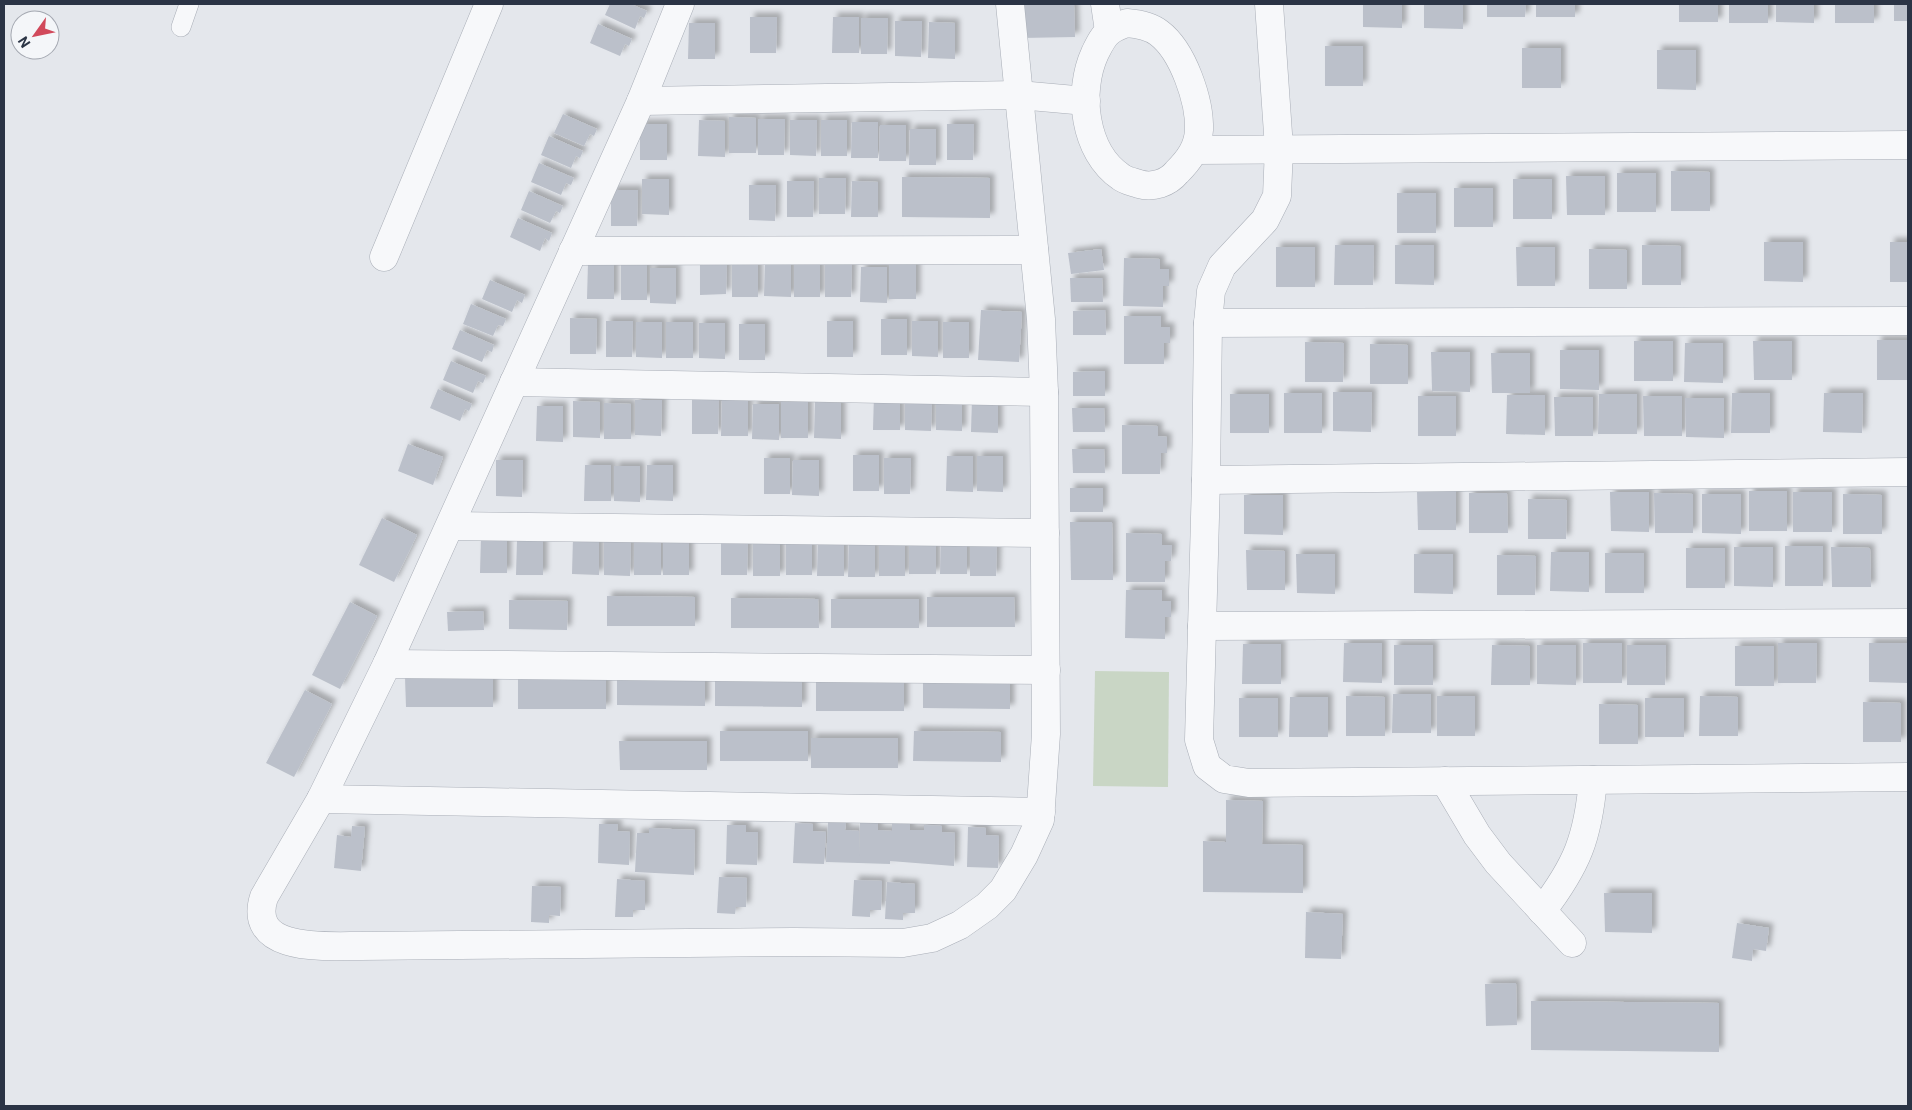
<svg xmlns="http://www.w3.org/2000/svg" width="1912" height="1110" font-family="Roboto,sans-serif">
  <defs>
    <filter id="shadow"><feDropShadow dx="4.5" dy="-4.5" stdDeviation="2.5" flood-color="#0004"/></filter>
  </defs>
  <rect width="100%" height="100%" fill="#e4e7ec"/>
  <!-- green -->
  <path fill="#c9d6c5" d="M1095 671 1169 672 1168 787 1093 786Z"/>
  <!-- building -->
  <g fill="#bbc0ca" filter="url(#shadow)">
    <path d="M610 4H631L647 11 644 18 640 16 635 29 605 15Z"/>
    <path d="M1019 4H1074L1075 37 1021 38Z"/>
    <path d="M1363 4H1402V28L1363 27Z"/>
    <path d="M1424 4H1463V29L1424 28Z"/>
    <path d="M1487 4H1526L1525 17H1487Z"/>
    <rect x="1536" y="4" width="39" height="13"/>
    <rect x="1679" y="4" width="39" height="18"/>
    <rect x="1729" y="4" width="39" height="19"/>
    <path d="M1776 4H1814V23L1776 22Z"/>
    <rect x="1835" y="4" width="39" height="19"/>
    <rect x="1894" y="4" width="14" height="17"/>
    <path d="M750 17H777L776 53H750Z"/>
    <path d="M833 17H859V53H832Z"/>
    <path d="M861 18H888L887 54H861Z"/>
    <path d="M895 21H922L921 57 895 56Z"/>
    <path d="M929 22 955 23V59L928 58Z"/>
    <path d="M689 23H715V59H688Z"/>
    <path d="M598 24 632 39 629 46 625 44 620 56 590 43Z"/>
    <rect x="1325" y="46" width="38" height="40"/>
    <rect x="1522" y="48" width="39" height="40"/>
    <path d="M1657 50H1696V90L1657 89Z"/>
    <path d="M563 114 597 129 594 136 590 134 584 146 554 133Z"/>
    <path d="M729 117 756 118V153H729Z"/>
    <path d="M758 119H785L784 155H758Z"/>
    <path d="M699 120 725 121V157L698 156Z"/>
    <path d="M790 120H817L816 156 790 155Z"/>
    <rect x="821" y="120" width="26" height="36"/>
    <path d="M852 122H878V158H851Z"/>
    <rect x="640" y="124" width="27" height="36"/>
    <path d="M947 124H974L973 160H947Z"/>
    <path d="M880 125H906V161H879Z"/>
    <path d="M910 129H936V165H909Z"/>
    <path d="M549 136 583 151 580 158 576 156 571 168 541 155Z"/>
    <path d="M539 163 574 178 571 185 566 183 561 195 531 182Z"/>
    <path d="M1671 171 1710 172V211H1671Z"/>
    <rect x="1617" y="173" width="39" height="39"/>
    <path d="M1566 176H1605V215H1567Z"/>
    <path d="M902 177 990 178V218L902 217Z"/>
    <path d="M819 178H846L845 214H819Z"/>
    <path d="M642 179H669V215L642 214Z"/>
    <rect x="1513" y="179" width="39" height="40"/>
    <path d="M787 181H814L813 217H787Z"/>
    <path d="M852 181 878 182V217H851Z"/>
    <path d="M749 185H776L775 221 749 220Z"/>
    <rect x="1454" y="188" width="39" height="39"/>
    <path d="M611 190H638L637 226H611Z"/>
    <path d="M529 191 563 206 560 213 556 211 550 223 521 210Z"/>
    <rect x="1397" y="193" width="39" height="40"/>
    <path d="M518 218 552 233 549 241 545 238 540 251 510 237Z"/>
    <path d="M1764 242H1803V282L1764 281Z"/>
    <rect x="1890" y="242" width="18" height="40"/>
    <path d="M1335 245H1374L1373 285H1334Z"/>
    <path d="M1395 245H1434V285L1395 284Z"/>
    <path d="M1642 245 1681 246V285H1642Z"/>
    <rect x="1276" y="247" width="39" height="40"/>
    <path d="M1516 247H1555V286H1517Z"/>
    <path d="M1101 249 1104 270 1071 274 1068 253Z"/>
    <path d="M1589 249 1627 250V289H1589Z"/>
    <path d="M700 258 727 259 726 294 700 295Z"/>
    <path d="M1124 258 1160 259V269H1169V286H1163V307L1123 306Z"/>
    <path d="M794 260 820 261V297H794Z"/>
    <rect x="732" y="261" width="26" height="36"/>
    <path d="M765 261H791V297L764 296Z"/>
    <path d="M825 261H852L851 297H825Z"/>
    <path d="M588 263H614V299H587Z"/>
    <path d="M889 263 916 264V299H889Z"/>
    <rect x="621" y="264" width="26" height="36"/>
    <path d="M861 267H887V303L860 302Z"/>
    <path d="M650 268H676V304L650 303Z"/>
    <path d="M1070 278H1102L1103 302H1071Z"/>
    <path d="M490 280 525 295 522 303 517 300 512 312 482 299Z"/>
    <path d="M471 304 506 319 503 326 498 325 493 336 463 324Z"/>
    <path d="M981 310 1022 312 1019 362 978 360Z"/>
    <path d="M1105 310 1106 335H1073V311Z"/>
    <path d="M1124 316H1161V327H1170V343H1164V364H1124Z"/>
    <path d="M570 318 597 319 596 354H570Z"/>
    <rect x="881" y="319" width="26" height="36"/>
    <path d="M606 321H633L632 357H606Z"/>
    <rect x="827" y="321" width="26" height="36"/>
    <path d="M912 321H938V357L912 356Z"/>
    <path d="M636 322H662V358L636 357Z"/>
    <rect x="666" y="322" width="27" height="36"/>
    <rect x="943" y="322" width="26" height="36"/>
    <path d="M699 323H725V359L699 358Z"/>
    <rect x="739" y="324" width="26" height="36"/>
    <path d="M460 330 494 345 492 352 487 350 482 362 452 349Z"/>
    <rect x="1877" y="340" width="31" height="40"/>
    <rect x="1634" y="341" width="39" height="40"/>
    <path d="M1753 341H1792V380H1754Z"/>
    <path d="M1305 342 1344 343 1343 382H1305Z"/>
    <path d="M1685 343H1723V383L1684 382Z"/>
    <path d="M1370 344 1408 345V384H1370Z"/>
    <path d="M1560 350H1599V390L1560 389Z"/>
    <path d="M1431 352H1470V392L1432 391Z"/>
    <path d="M1491 353H1530V393H1492Z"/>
    <path d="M451 361 486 376 483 383 478 381 473 393 443 380Z"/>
    <path d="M1105 371V396H1073V372Z"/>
    <path d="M438 389 472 404 469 411 465 409 460 421 430 408Z"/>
    <path d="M1333 392H1372L1371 432 1333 431Z"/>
    <rect x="1284" y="393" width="38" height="40"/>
    <path d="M1732 393H1770V433H1731Z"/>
    <path d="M1824 393H1863L1862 433 1823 432Z"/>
    <path d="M874 394 900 395V430H873Z"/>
    <path d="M905 394H932L931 431 905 430Z"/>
    <path d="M936 394 962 395V431L936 430Z"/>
    <rect x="1230" y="394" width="39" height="39"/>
    <path d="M1599 394H1637V434H1598Z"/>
    <path d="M1507 395H1545V435L1506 434Z"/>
    <rect x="1418" y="396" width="38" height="40"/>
    <path d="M1643 396H1682V436H1644Z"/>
    <path d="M972 397H998V433L971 432Z"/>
    <path d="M1554 397H1593V436H1555Z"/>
    <path d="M692 398H719L718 434H692Z"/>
    <path d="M1685 398H1724V438L1686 437Z"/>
    <path d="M635 400H662L661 436 635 435Z"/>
    <path d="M722 400H748V436H721Z"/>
    <path d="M573 401 600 402V438L573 437Z"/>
    <rect x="781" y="402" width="27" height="36"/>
    <path d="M815 402 841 403V439L814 438Z"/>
    <path d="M604 403 631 404V439H604Z"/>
    <path d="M753 404H779V440L752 439Z"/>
    <path d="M537 406H563V442L536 441Z"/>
    <path d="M1072 408H1104L1105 432H1073Z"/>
    <path d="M1122 425 1158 426V436L1167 437V453H1161L1160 474H1122Z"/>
    <path d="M408 444 443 457 433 485 398 471Z"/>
    <path d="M1072 449H1104L1105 473H1073Z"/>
    <rect x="853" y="455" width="26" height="36"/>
    <path d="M947 456H973V492L946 491Z"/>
    <path d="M977 456H1003V492L977 491Z"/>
    <rect x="764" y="458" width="26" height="36"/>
    <path d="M884 458H911L910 494H884Z"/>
    <path d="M496 460H523L522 497 496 496Z"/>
    <path d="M793 460H819V496L792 495Z"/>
    <path d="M585 465H611V501H584Z"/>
    <path d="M647 465H673V501L646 500Z"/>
    <path d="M614 466H640V502L614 501Z"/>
    <rect x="1070" y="488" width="33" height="24"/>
    <path d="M1417 491H1456V530H1418Z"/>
    <rect x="1749" y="491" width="38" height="40"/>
    <path d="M1610 492H1649V532L1611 531Z"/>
    <rect x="1793" y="492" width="39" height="40"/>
    <path d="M1469 493H1507L1508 533H1469Z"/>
    <path d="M1654 493 1693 494V533H1655Z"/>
    <path d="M1702 494H1741V534L1702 533Z"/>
    <path d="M1843 494 1882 495V534H1843Z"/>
    <path d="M1244 495H1283V535L1244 534Z"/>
    <path d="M1528 499 1567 500 1566 539H1528Z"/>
    <path d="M382 518 417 535 394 582 359 565Z"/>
    <path d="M1070 522H1112L1113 580H1071Z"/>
    <path d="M1126 533 1162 534V545H1172L1171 561H1165V582H1126Z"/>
    <path d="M481 537 507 538V573H480Z"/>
    <path d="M573 538 599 539V575L572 574Z"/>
    <rect x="909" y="538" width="27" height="36"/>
    <path d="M941 538H967V574H940Z"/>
    <path d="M517 539H543V575H516Z"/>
    <rect x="634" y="539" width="27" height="36"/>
    <rect x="663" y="539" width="26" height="36"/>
    <path d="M721 539H748L747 575H721Z"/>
    <rect x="786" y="539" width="26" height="36"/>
    <path d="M604 540H631L630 576 604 575Z"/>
    <rect x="753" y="540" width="27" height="36"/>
    <path d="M818 540H844V576H817Z"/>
    <rect x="879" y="540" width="26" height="36"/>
    <path d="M970 540H997L996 576H970Z"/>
    <path d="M849 541 875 542V577H848Z"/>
    <rect x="1785" y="546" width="38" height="40"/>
    <path d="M1734 547H1773V587L1734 586Z"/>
    <path d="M1831 547 1870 548 1871 587H1832Z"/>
    <rect x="1686" y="548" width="39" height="40"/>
    <path d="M1246 550 1285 551V590H1247Z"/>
    <path d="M1551 552H1589V592L1550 591Z"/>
    <rect x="1605" y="553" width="39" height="40"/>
    <path d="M1296 554H1335V594L1297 593Z"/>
    <path d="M1414 554H1453V594L1414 593Z"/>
    <path d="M1497 555 1536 556 1535 595H1497Z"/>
    <path d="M1126 590H1162V601H1171V617H1165V639L1125 638Z"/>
    <path d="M607 596 695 597V626H607Z"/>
    <path d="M927 597H1014L1015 627H927Z"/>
    <path d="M731 598 818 599 819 628H731Z"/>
    <rect x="831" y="599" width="88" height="29"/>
    <path d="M509 600 568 601 567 630 509 629Z"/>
    <path d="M350 602 377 616 340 689 312 675Z"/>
    <path d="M483 611 484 630 448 631 447 612Z"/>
    <path d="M1344 643H1382V683L1343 682Z"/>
    <rect x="1583" y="643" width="39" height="40"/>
    <path d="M1778 643H1817L1816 683H1778Z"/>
    <path d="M1869 643H1908V683L1869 682Z"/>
    <path d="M1243 644H1281V684H1242Z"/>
    <rect x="1394" y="645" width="39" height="40"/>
    <path d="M1492 645 1530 646V685H1491Z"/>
    <path d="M1537 645H1576V685L1537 684Z"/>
    <path d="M1627 645H1666L1665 685H1627Z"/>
    <rect x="1735" y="646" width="39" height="40"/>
    <path d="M617 675 705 676V706L617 705Z"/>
    <path d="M405 677H493V707H406Z"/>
    <path d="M715 677H802V707L715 706Z"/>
    <rect x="518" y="679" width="88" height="30"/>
    <path d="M923 679H1010V709L923 708Z"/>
    <rect x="816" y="681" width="88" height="30"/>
    <path d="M305 690 332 704 294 777 266 763Z"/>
    <path d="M1393 694H1431V733H1392Z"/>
    <path d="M1346 696 1385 697V736H1346Z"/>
    <rect x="1437" y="696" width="38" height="40"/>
    <path d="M1700 696 1738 697V736H1699Z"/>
    <path d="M1290 697H1328V737H1289Z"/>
    <rect x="1239" y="698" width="39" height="39"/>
    <rect x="1645" y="698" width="39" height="39"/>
    <path d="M1863 702 1901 703V742H1863Z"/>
    <path d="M1599 704 1638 705V744H1599Z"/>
    <rect x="720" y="731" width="88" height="30"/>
    <path d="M914 731 1001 732V762L913 761Z"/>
    <rect x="811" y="738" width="87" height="30"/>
    <path d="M619 741H707V770H620Z"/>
    <path d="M1226 800 1263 801 1262 844 1303 845V893L1203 892V841L1226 842Z"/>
    <path d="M828 822 846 823 845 830 859 831V856L860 823H878V830L892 831V822H910V830H924V825L942 826V832L955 833 954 866 890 861V864L826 862Z"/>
    <path d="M795 823 813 824V831L826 832 824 864 793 863Z"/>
    <path d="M599 824H618L617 831 630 832 629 865 598 863Z"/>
    <path d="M727 825H746V832H758L757 865 726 864Z"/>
    <path d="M352 826 365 827 361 871 334 868 337 835 351 837Z"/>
    <path d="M968 827 986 828V835L999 836 998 868 967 867Z"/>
    <path d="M649 828 695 830 694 875 635 872 637 833H649Z"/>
    <path d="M719 877 747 878 746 907H736L735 914 717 913Z"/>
    <path d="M617 879 645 881V910H633V917H615Z"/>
    <path d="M854 880 882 881 881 910H870V917L852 916Z"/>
    <path d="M887 882 915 884V913H903V920L885 919Z"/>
    <path d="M532 886 561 887 560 916 549 915V923L531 922Z"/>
    <path d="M1604 893H1652V933L1605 932Z"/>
    <path d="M1306 912 1343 914 1341 959 1305 958Z"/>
    <path d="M1737 923 1769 928 1766 951 1753 949 1752 961 1732 958Z"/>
    <path d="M1516 983 1517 1025 1486 1026 1485 984Z"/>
    <path d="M1531 1001 1719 1003V1052L1531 1050Z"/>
  </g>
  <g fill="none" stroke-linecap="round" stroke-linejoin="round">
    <defs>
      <path id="lane" d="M181 27 189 4"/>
      <g id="street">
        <path d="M680 4 641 101 387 664 321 799 264 897C246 953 328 946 360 946L794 942 903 943 932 938 960 925 987 906 1003 890 1024 855 1040 820 1046 734 1044 392 1041 319 1010 4"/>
        <path d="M1105 4 1109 31"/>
        <path d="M1269 4 1279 148 1277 196 1265 220 1222 266 1211 291 1208 323 1206 480 1199 740 1207 766 1224 779 1249 783 1908 777"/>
        <path d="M1127 23C1139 24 1150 26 1159 33 1183 51 1200 101 1199 130 1198 148 1189 160 1177 172 1168 183 1153 188 1139 184 1134 182 1126 181 1121 177 1084 152 1077 92 1095 53 1099 45 1103 36 1110 31 1115 27 1121 25 1127 23Z"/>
        <path d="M641 101 1019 95 1086 101"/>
        <path d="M1195 150 1908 145"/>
        <path d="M573 251 1034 250"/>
        <path d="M384 257 489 4"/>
        <path d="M1208 323 1908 321"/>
        <path d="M514 382 1044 392"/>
        <path d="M1206 480 1908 472"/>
        <path d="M450 526 1045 533"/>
        <path d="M1202 626 1908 623"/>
        <path d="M387 664 1046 670"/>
        <path d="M1445 781 1477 835 1498 863 1572 943"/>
        <path d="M321 799 1041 812"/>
        <path d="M1542 911C1577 865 1588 838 1593 780"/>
      </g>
    </defs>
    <!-- lane casing -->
    <use href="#lane" stroke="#a9aeb7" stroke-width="20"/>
    <!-- street casing -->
    <use href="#street" stroke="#a9aeb7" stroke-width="29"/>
    <!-- lane -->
    <use href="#lane" stroke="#f7f8fa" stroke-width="19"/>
    <!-- street -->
    <use href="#street" stroke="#f7f8fa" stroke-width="28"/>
  </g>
  <!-- border -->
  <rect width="1912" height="1110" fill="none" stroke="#2b3445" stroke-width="10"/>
  <!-- north arrow -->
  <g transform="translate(35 35) rotate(237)"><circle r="24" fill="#f4f6f9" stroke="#a4a8b1"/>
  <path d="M0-4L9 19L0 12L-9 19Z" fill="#d1495b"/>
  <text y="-8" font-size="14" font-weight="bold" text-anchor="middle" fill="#2b3445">N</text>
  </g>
</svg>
